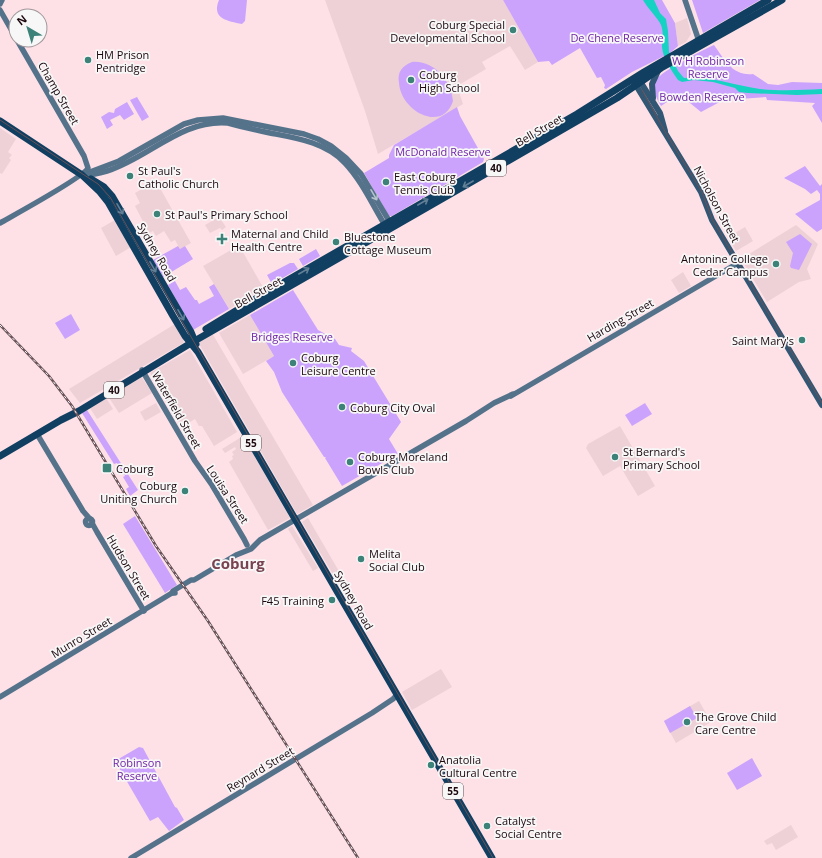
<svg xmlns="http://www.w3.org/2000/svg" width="822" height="858" font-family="'Open Sans',sans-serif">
  <rect width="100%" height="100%" fill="#fde1e7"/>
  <!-- built -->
  <g fill="#eed1d6">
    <path d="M325 0H503L538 62 525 70 510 46 482 62 486 69 457 86 463 104 378 154 365 111Z"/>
    <path d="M687 18 691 34 686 42 678 46 675 23Z"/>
    <path d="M0 128 16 139 8 152 12 155 9 158 11 160 2 174 0 173Z"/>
    <path d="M156 181 191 243 180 249 175 240 171 242 164 231 156 236 153 231 149 233 135 206 140 203 135 193Z"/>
    <path d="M219 217 226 227 222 230 220 228 210 233 205 225Z"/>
    <path d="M115 220 131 247 116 256 101 228Z"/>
    <path d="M796 225 818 244 807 269 811 279 799 282 767 302 741 259Z"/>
    <path d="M745 227 753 241 736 251 728 237Z"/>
    <path d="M238 246 240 247 264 289 229 309 203 266Z"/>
    <path d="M683 272 691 286 679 293 671 280Z"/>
    <path d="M250 315 274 356 243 374 219 333Z"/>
    <path d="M175 324 184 340 183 343 80 403 69 389Z"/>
    <path d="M212 333 313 505 297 514 198 342Z"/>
    <path d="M190 350 237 432 214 446 202 426H199L195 419 182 427 150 373Z"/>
    <path d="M141 376 152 393 119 413 108 396Z"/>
    <path d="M106 398 113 409 97 419 90 408Z"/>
    <path d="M156 403 161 412 145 421 140 412Z"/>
    <path d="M620 426 655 486 638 496 620 466 603 476 586 448 588 444Z"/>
    <path d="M243 436 290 518 268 530 229 462 233 459 232 456 234 455 232 452 236 449 235 447 225 453 222 449Z"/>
    <path d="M308 518 340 573 334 576 302 522Z"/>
    <path d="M292 526 318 568 313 571 288 529Z"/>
    <path d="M441 669 452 687 412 710 402 692Z"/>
    <path d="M699 701 711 722 676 743 664 721Z"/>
    <path d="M791 825 798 837 776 850 772 843 767 845 764 841Z"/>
  </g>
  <!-- green -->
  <g fill="#cca3fc">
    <path d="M219 0H247L245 21 242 24C228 21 211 19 219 0Z"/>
    <path d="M503 0H662L675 23 678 46 670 53 632 72 606 89 604 88 605 85 601 77 597 78 580 48 552 65 549 61 538 62Z"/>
    <path d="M692 0H760L703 33Z"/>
    <path d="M714 45C725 60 732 76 753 74L768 84 778 85 792 82 822 83V123L812 106 815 103 767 100 766 97 739 99 729 97 701 112 679 94 661 106C656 98 651 87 657 79 662 71 703 50 714 45Z"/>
    <path d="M412 62C434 60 451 81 453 101 443 133 401 112 399 83 397 72 402 66 412 62Z"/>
    <path d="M137 97 149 117 142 121 130 100Z"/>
    <path d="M127 102 134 114 124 120 120 115 110 120 113 125 107 129 101 117 109 112 114 113 115 109Z"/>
    <path d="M457 107 460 116 484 159 483 162 392 216H389L364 173 389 158V155L394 145Z"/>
    <path d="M805 166 820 186 822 184V229L817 232 795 214 820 200V194L817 190 811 194 805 189 784 178Z"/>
    <path d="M800 234 812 244 799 270 791 268 790 266 793 253 786 242Z"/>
    <path d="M178 246 180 249 185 246 193 259 163 277 153 260Z"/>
    <path d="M316 249 320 256 303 266 299 259Z"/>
    <path d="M290 263H294L298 269 272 284 267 275Z"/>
    <path d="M175 281 180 290 186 287 195 300H197L199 304 214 296 209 287 214 284 229 309 193 330 168 285Z"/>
    <path d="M293 290 318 330 335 339 339 345 352 348 351 351 364 361 401 422 389 439 398 454 342 486 325 458 326 457H324L282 392 274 372 266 361 274 356 250 315Z"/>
    <path d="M71 314 80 330 65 339 55 323Z"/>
    <path d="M645 403 652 414 632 426 625 415Z"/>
    <path d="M87 410 138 490 130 496 126 489 129 487 123 477 125 476 117 463 114 464 82 413Z"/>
    <path d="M135 516 177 585 165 593 123 524Z"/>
    <path d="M690 706 697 718 670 733 664 721Z"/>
    <path d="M139 747 143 748 175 807 177 808 184 820 169 831 158 817 150 821 115 761Z"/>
    <path d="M752 758 762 776 737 790 727 773Z"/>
  </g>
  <!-- water -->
  <path fill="#16d2c2" d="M643 0H654L660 13 666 19 668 31 669 52 678 71 684 78C710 76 734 85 760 89 780 91 802 90 822 89V94L797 95 748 93 739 92 735 88 713 82 694 80 682 82 678 80C672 71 663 59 662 47 662 40 664 33 661 25 658 18 648 9 643 0Z"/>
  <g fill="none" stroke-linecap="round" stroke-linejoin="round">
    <!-- secondary -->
    <g stroke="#55728b" stroke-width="5.5">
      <path d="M685 0 700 44"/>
      <path d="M0 4 2 0"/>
      <path d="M0 10 16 38"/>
      <path d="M82 175 119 161 184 124 198 120 223 118 304 134 318 139 331 146 346 158 361 174 391 224"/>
      <path d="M86 175C93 175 100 173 107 171 149 158 181 119 228 123 242 127 256 130 270 133 296 138 325 142 345 163 362 181 373 206 386 227"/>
      <path d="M0 223C14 215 84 177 88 168L84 156 17 40"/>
      <path d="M142 370 195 461 212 485 244 539 247 545"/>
      <path d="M511 396 738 263"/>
      <path d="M37 434 83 511 90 519"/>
      <circle cx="89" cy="522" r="3.5"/>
      <path d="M92 523 97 532 144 611"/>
      <path d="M172 593 173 591 191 580H194L236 555 251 549 260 540 466 421 494 403 513 394"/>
      <path d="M0 697 172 593H175"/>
      <path d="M131 858 372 713 393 699 397 695"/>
    </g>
    <!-- primary -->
    <g stroke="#325775" stroke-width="6">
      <path d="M638 78 660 113 665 131"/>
      <path d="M634 82 701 192 712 220 822 405"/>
      <path d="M653 98 652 84 658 71"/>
    </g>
    <!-- highway -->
    <g stroke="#113f61" stroke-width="7">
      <path d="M0 121 82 175 100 192 108 202 173 316 185 336 198 352 492 858"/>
      <path d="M91 179 104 187 112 196 191 332 196 344"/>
      <path d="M206 329 267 292 577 114 644 72 768 0"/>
      <path d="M0 456 61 420 79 411 191 343 494 169 617 98 661 68 782 0"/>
    </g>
    <!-- tram -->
    <g stroke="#685157" stroke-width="1">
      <path d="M642 90 667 135 702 192 712 219 822 403"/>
      <path d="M0 120 98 184 110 197 493 858"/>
    </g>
    <defs>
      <path id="rail" d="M0 325 49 376 72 406 156 546 208 621 358 858"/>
    </defs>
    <!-- rail casing -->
    <use href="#rail" stroke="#685157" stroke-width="2.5"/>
    <!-- rail -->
    <use href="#rail" stroke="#f7f7f7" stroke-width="1" stroke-dasharray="3" stroke-linecap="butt"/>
  </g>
  <!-- one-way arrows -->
  <defs><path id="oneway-shaft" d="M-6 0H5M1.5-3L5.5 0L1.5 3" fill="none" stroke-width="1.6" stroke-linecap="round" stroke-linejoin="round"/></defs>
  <g stroke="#627f96">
    <use href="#oneway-shaft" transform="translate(468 184) rotate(150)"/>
    <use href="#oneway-shaft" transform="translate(423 202) rotate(-30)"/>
    <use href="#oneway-shaft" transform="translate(120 209) rotate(60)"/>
    <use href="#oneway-shaft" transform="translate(153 267) rotate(60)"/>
    <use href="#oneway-shaft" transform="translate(304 271) rotate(-30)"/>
    <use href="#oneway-shaft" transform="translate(181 315) rotate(60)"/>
  </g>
  <use stroke="#b6c2cc" href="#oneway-shaft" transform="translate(374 195) rotate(60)"/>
  <!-- markers -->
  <g fill="#3c8279" stroke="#f7f7f7" stroke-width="1.5">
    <circle cx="513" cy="30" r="4"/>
    <circle cx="88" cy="60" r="4"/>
    <circle cx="411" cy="80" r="4"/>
    <circle cx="130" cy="176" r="4"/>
    <circle cx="386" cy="182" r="4"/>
    <circle cx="157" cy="214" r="4"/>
    <path d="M220 233h4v4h4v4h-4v4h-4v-4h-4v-4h4z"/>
    <circle cx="336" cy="242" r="4"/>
    <circle cx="776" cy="264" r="4"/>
    <circle cx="802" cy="340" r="4"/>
    <circle cx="293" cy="363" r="4"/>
    <circle cx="342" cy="407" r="4"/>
    <circle cx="615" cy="457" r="4"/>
    <circle cx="350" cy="462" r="4"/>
    <rect x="102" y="463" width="10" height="10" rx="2"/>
    <circle cx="185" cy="491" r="4"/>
    <circle cx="361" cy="559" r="4"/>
    <circle cx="332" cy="600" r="4"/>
    <circle cx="687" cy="722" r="4"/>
    <circle cx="431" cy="765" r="4"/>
    <circle cx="487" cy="826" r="4"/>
  </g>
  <g text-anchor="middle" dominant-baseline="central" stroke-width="3.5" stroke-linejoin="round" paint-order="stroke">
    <!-- shield labels -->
    <g fill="#f7f7f7" stroke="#5e5054" stroke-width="1">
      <rect x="486" y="160" width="20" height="16" rx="3"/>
      <rect x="104" y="382" width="20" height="16" rx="3"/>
      <rect x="241" y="435" width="20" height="16" rx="3"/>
      <rect x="443" y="783" width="20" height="16" rx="3"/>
    </g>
    <g font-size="10" font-weight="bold" fill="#1d080e">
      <text x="496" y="168">40</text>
      <text x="114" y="390">40</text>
      <text x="251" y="443">55</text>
      <text x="453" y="791">55</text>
    </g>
    <!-- poi labels -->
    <g font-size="11" fill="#1d080e" stroke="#f7f7f7" text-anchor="start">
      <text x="505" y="24" text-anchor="end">Coburg Special<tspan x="505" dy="13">Developmental School</tspan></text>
      <text x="96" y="54">HM Prison<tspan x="96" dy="13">Pentridge</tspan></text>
      <text x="419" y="74">Coburg<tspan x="419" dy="13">High School</tspan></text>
      <text x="138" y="170">St Paul's<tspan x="138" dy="13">Catholic Church</tspan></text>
      <text x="394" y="176">East Coburg<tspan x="394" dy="13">Tennis Club</tspan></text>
      <text x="165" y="214">St Paul's Primary School</text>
      <text x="231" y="233">Maternal and Child<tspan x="231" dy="13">Health Centre</tspan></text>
      <text x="344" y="236">Bluestone<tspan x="344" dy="13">Cottage Museum</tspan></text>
      <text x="768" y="258" text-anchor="end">Antonine College<tspan x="768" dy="13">Cedar Campus</tspan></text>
      <text x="794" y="340" text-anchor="end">Saint Mary's</text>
      <text x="301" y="357">Coburg<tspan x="301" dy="13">Leisure Centre</tspan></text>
      <text x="350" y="407">Coburg City Oval</text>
      <text x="623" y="451">St Bernard's<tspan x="623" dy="13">Primary School</tspan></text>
      <text x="358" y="456">Coburg Moreland<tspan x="358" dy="13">Bowls Club</tspan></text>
      <text x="116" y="468">Coburg</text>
      <text x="177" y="485" text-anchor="end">Coburg<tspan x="177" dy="13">Uniting Church</tspan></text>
      <text x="369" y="553">Melita<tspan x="369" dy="13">Social Club</tspan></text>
      <text x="324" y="600" text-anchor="end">F45 Training</text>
      <text x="695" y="716">The Grove Child<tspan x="695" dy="13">Care Centre</tspan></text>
      <text x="439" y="759">Anatolia<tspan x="439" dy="13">Cultural Centre</tspan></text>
      <text x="495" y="820">Catalyst<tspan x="495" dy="13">Social Centre</tspan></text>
    </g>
    <!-- park labels -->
    <g font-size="11" fill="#6f23a9" stroke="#f7f7f7">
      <text x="617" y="37">De Chene Reserve</text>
      <text x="708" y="60">W H Robinson<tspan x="708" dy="13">Reserve</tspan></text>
      <text x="702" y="96">Bowden Reserve</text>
      <text x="443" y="151">McDonald Reserve</text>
      <text x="292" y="336">Bridges Reserve</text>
      <text x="137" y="762">Robinson<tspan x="137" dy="13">Reserve</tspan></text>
    </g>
    <!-- street labels -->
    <g font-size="11" fill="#1d080e" stroke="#f7f7f7">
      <text transform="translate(59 93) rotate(60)">Champ Street</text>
      <text transform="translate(539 130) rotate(-30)">Bell Street</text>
      <text transform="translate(717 204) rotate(62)">Nicholson Street</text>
      <text transform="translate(157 252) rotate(60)">Sydney Road</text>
      <text transform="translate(258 292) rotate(-29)">Bell Street</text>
      <text transform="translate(620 320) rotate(-30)">Harding Street</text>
      <text transform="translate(177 410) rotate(60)">Waterfield Street</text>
      <text transform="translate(228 494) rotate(57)">Louisa Street</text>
      <text transform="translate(129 567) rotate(59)">Hudson Street</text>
      <text transform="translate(354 600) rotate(60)">Sydney Road</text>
      <text transform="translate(81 637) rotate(-31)">Munro Street</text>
      <text transform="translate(260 769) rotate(-31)">Reynard Street</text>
    </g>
    <!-- district labels -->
    <g font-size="15" font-weight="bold" fill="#794350" stroke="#f7f7f7">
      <text x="238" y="563">Coburg</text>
    </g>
  </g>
  <!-- north arrow -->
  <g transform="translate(28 28) rotate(322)"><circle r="19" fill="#f7f7f7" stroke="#a0979a"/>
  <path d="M0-3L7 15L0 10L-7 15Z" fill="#3c8279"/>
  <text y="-6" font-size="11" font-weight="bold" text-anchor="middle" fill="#1d080e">N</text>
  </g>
</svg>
